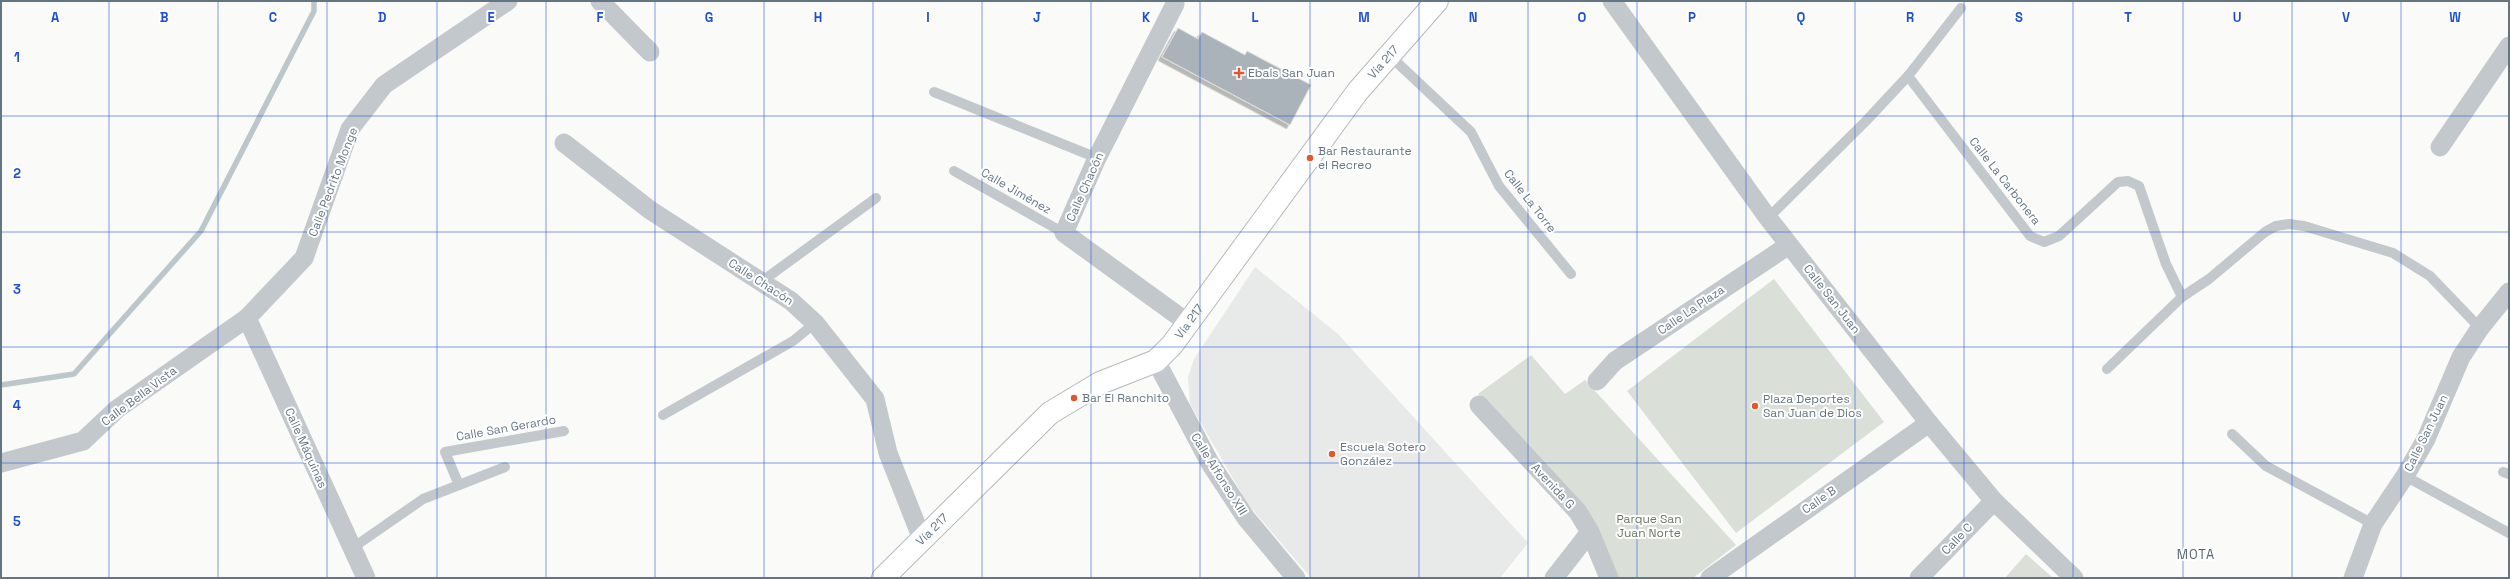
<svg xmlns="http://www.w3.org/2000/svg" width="2510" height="579" font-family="'Space Grotesk',sans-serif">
  <defs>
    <filter id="shadow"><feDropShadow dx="-3.5" dy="3.5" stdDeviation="0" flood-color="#0004"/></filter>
  </defs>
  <rect width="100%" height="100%" fill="#fafaf8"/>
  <!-- built -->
  <path fill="#e8e9e9" d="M1255 267 1338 334 1528 543 1500 578H1311L1247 503 1190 404 1188 377 1194 359Z"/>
  <!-- green -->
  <g fill="#dadfd7">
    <path d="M1774 279 1884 422 1736 533 1627 391Z"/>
    <path d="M1531 355 1565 394 1585 380 1736 545 1693 578H1616L1570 494 1478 394Z"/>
    <path d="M2026 554 2053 578H2005Z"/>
  </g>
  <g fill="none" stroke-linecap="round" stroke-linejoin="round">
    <!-- stream -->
    <path stroke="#bbc7cb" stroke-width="5.5" d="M1 385 74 374 201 231 314 11V1"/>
  </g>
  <!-- building -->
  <path fill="#aab3b9" stroke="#dcdcda" filter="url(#shadow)" d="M1178 28 1198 39 1202 32 1245 55 1247 51 1311 85 1290 125 1162 57Z"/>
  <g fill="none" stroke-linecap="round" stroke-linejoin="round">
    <defs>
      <g id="secondary">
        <path id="s1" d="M883 578 1050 413 1100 383 1156 361 1172 345 1358 91 1437 1"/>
      </g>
    </defs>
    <!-- secondary casing -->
    <use href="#secondary" stroke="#b3babf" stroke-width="24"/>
    <!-- service -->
    <g stroke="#c3c8cc" stroke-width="10">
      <path d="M1389 55 1471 132 1499 186 1571 274"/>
      <path d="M1908 76 2030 236 2044 242 2059 236 2118 182 2128 181 2139 186 2166 264 2182 297 2209 279 2265 232 2276 226 2289 224 2304 226 2393 253 2430 276 2480 328"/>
      <path d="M934 92 1097 158"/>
      <path d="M954 171 1064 233"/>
      <path d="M1768 218 1865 122 1908 76 1961 8"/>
      <path d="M761 282 876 198"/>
      <path d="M2107 369 2182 297"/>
      <path d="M663 415 793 341 815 323"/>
      <path d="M2232 434 2266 466 2373 524"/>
      <path d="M2503 472 2509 474"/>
      <path d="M2405 476 2509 533"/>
      <path d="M459 485 505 467"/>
      <path d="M351 549 423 499 459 485 445 452 564 431"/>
    </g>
    <!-- minor -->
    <g stroke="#c3c8cc" stroke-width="19">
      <path d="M600 1 650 52"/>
      <path d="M1612 1 1768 218 1929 423 1994 501 2074 578"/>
      <path d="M1175 4 1097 158 1064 233 1188 323"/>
      <path d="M564 143 650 210 791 301 815 323 875 399 888 453 922 539"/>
      <path d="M2440 147 2509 46"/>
      <path d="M247 318 366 578"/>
      <path d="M1156 361 1210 463 1246 518 1296 578"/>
      <path d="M1597 381 1615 361 1789 245"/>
      <path d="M1479 405 1578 512 1590 532 1609 578"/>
      <path d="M1 463 83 441 117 409 247 318 304 258 350 129 384 85 508 1"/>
      <path d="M1554 578 1590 532"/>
      <path d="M1710 578 1929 423"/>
      <path d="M1919 578 1994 501"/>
      <path d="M2353 578 2373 524 2405 476 2426 439 2461 357 2480 328 2509 292"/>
    </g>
    <!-- secondary -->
    <use href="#secondary" stroke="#fff" stroke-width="22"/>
  </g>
  <!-- grid -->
  <path fill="none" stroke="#1d4ed8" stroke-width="1" stroke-opacity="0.55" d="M109 1V578M218 1V578M327 1V578M437 1V578M546 1V578M655 1V578M764 1V578M873 1V578M982 1V578M1091 1V578M1200 1V578M1310 1V578M1419 1V578M1528 1V578M1637 1V578M1746 1V578M1855 1V578M1964 1V578M2073 1V578M2183 1V578M2292 1V578M2401 1V578M1 116H2509M1 232H2509M1 347H2509M1 463H2509"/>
  <!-- markers -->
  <g fill="#e4572e" stroke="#fff" stroke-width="1.5">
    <path d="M1237 67h4v4h4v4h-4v4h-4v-4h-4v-4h4z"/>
    <circle cx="1310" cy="158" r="4"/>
    <circle cx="1074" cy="398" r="4"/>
    <circle cx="1755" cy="406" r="4"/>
    <circle cx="1332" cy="454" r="4"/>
  </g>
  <g text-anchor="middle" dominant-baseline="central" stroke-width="4" stroke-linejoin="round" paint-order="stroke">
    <!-- street labels -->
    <g font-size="12" fill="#657683" stroke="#fff">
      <text stroke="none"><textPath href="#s1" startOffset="729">Vía 217</textPath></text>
      <text transform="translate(2005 181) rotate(52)">Calle La Carbonera</text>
      <text transform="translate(333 182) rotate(-69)">Calle Pedrito Monge</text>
      <text transform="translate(1085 187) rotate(-66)">Calle Chacón</text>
      <text transform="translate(1016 191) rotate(30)">Calle Jiménez</text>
      <text transform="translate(1530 201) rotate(52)">Calle La Torre</text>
      <text transform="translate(761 282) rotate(33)">Calle Chacón</text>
      <text transform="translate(1832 299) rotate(52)">Calle San Juan</text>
      <text transform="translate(1691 310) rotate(-34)">Calle La Plaza</text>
      <text stroke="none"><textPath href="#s1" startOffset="405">Vía 217</textPath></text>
      <text transform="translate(139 396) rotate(-37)">Calle Bella Vista</text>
      <text transform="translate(506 428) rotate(-10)">Calle San Gerardo</text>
      <text transform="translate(2426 433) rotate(-64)">Calle San Juan</text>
      <text transform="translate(306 448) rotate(66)">Calle Máquinas</text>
      <text transform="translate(1219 474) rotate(58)">Calle Alfonso XIII</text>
      <text transform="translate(1553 486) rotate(47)">Avenida G</text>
      <text transform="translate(1819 500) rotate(-35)">Calle B</text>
      <text stroke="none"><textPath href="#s1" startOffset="69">Vía 217</textPath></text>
      <text transform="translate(1957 539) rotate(-46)">Calle C</text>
    </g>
    <!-- poi labels -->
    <g font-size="12" fill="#657683" stroke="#fff" text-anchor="start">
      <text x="1248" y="73">Ebais San Juan</text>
      <text x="1318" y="151">Bar Restaurante<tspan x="1318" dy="14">el Recreo</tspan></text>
      <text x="1082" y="398">Bar El Ranchito</text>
      <text x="1763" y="399">Plaza Deportes<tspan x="1763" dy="14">San Juan de Dios</tspan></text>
      <text x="1340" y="447">Escuela Sotero<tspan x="1340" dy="14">González</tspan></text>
    </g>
    <!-- park labels -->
    <g font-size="12" fill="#687a64" stroke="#fff">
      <text x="1649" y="519">Parque San<tspan x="1649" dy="14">Juan Norte</tspan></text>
    </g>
    <!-- neighbourhood labels -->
    <g font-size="13" letter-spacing="1" fill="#57646e" stroke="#fff">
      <text x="2196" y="554">MOTA</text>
    </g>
  </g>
  <g font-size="13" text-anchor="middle" font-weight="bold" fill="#1d4ed8" stroke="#fff" stroke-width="4" stroke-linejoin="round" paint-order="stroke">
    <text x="55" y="22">A</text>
    <text x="164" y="22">B</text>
    <text x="273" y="22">C</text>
    <text x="382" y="22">D</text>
    <text x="491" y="22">E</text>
    <text x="600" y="22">F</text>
    <text x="709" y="22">G</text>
    <text x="818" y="22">H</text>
    <text x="928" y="22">I</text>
    <text x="1037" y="22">J</text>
    <text x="1146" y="22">K</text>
    <text x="1255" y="22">L</text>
    <text x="1364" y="22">M</text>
    <text x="1473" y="22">N</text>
    <text x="1582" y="22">O</text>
    <text x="1692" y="22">P</text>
    <text x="1801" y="22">Q</text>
    <text x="1910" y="22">R</text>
    <text x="2019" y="22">S</text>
    <text x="2128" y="22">T</text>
    <text x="2237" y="22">U</text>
    <text x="2346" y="22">V</text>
    <text x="2455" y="22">W</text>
    <text x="17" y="62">1</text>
    <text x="17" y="178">2</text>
    <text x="17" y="294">3</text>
    <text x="17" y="410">4</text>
    <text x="17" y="526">5</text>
  </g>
  <!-- border -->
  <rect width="2510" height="579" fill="none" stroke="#657683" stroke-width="4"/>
</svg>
